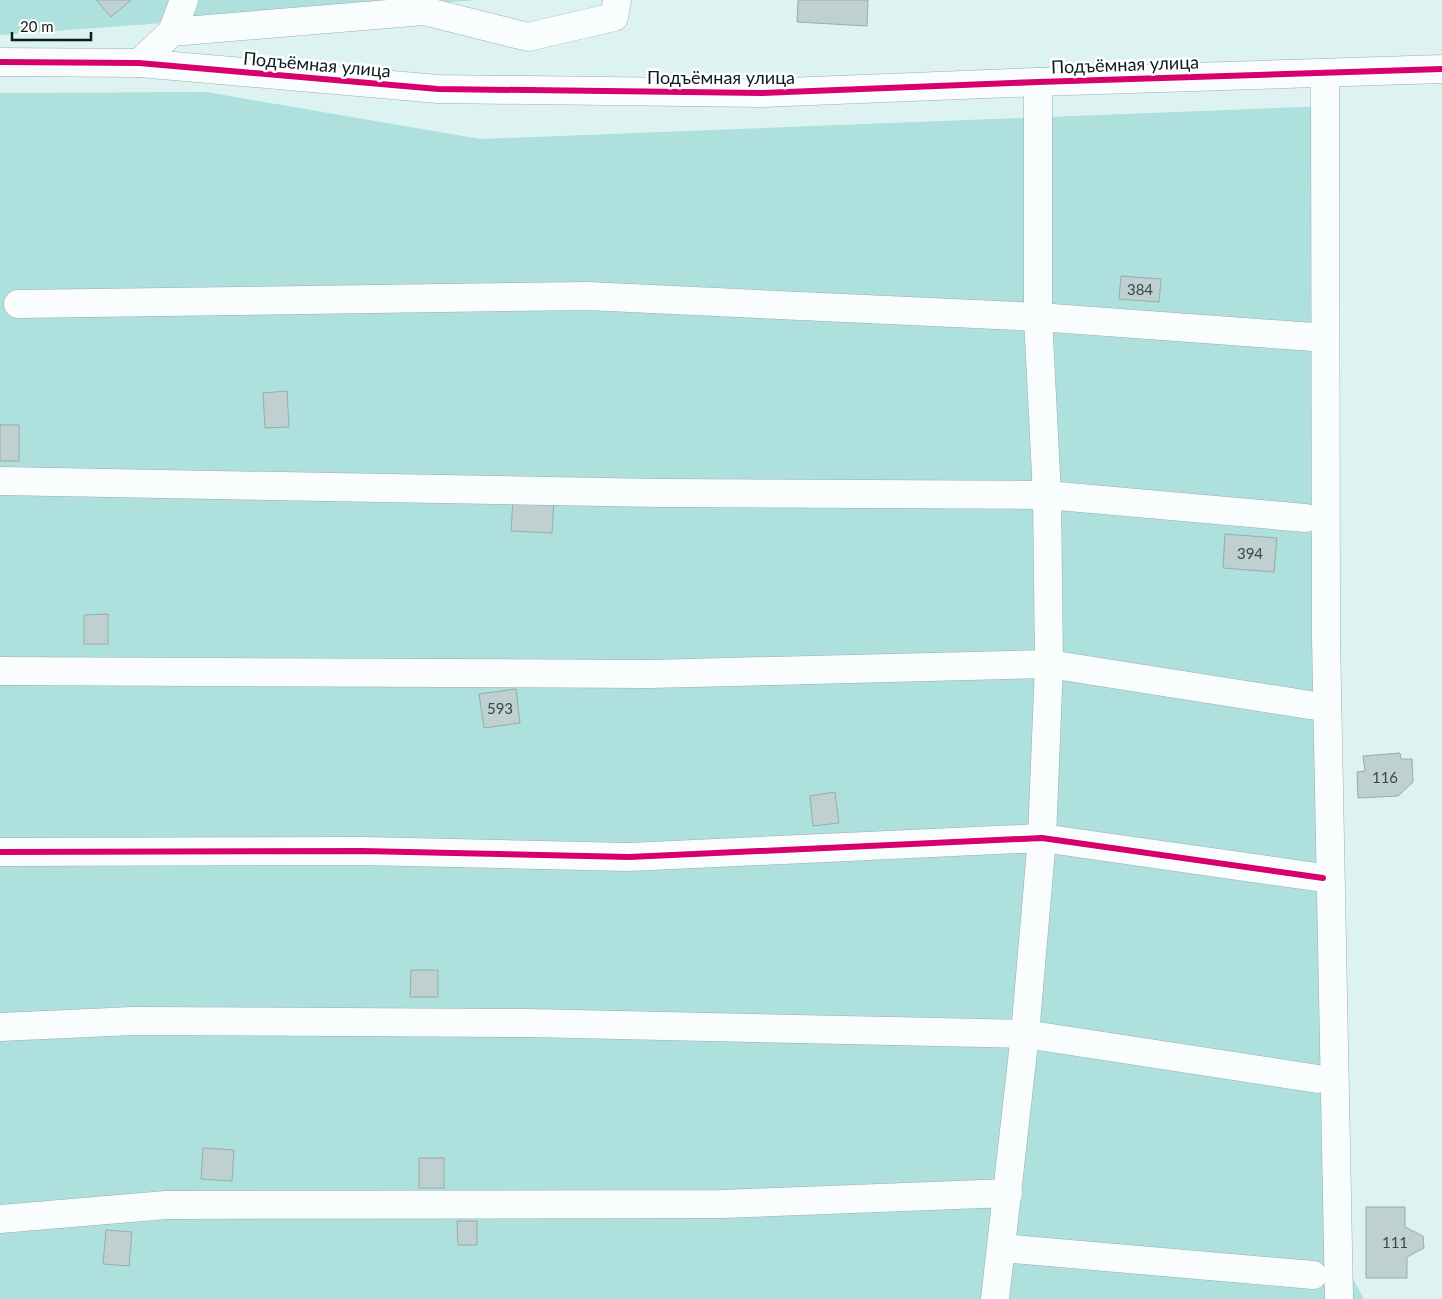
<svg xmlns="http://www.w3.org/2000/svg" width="1442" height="1299" font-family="Lato,sans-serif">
  <rect width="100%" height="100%" fill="#dcf3f2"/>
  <!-- green -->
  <g fill="#aee0dd">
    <path d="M0 0H477L0 35Z"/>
    <path d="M206 92 480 139 1328 106 1340 1255 1364 1299H0V93Z"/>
  </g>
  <!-- building -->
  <g fill="#bed0cf" stroke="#99acaa">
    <path d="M96 0H131L111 17Z"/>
    <path d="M798 0H868L867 26 797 22Z"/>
    <path d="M1121 276 1161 279 1159 302 1119 299Z"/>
    <path d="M287 391 289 427 265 428 263 393Z"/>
    <rect x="0" y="425" width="19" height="36"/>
    <path d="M513 500 554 502 552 533 511 531Z"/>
    <path d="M1225 534 1277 538 1274 572 1223 568Z"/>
    <path d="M108 614V644H84V615Z"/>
    <path d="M516 689 520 723 484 728 479 694Z"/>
    <path d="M1400 753 1401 759H1412L1413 782 1398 796 1358 798 1357 772 1365 771 1363 756Z"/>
    <path d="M835 792 839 823 813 826 810 796Z"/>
    <path d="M411 970H438V997H410Z"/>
    <path d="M203 1148 234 1150 232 1181 201 1179Z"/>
    <rect x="419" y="1158" width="25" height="30"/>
    <path d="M1366 1207H1405V1227L1423 1236 1424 1248 1407 1257V1278H1366Z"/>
    <path d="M457 1221H477V1245H458Z"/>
    <path d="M106 1230 132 1232 129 1266 103 1264Z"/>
  </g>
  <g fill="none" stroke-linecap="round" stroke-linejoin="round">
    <defs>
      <g id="street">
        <path d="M172 32 184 0"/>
        <path d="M0 62 139 63 438 89 762 93 1038 82 1442 69"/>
        <path d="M139 63 172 32 424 11 528 37 614 17 617 0"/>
        <path d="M1325 73 1326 637 1339 1299"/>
        <path d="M18 304 587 296 1038 317 1313 337"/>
        <path d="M0 481 659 493 1047 495 1305 518"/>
        <path d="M0 671 649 674 1049 664 1316 706"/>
        <path d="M0 852 362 851 629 857 1042 838 1323 878"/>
        <path d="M0 1027 133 1021 529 1023 1025 1034 1318 1079"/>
        <path d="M0 1219 166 1205 722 1204 1008 1193"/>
        <path d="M1001 1248 1313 1275"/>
        <path d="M995 1299 1025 1034 1042 838 1049 664 1047 495 1038 317V82"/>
      </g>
    </defs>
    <!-- street casing -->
    <use href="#street" stroke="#9caead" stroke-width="29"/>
    <!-- street -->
    <use href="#street" stroke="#fafdfd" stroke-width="28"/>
    <defs>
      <g id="cycleway">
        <path d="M0 62 139 63 438 89 762 93 1038 82 1442 69"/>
        <path d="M0 852 362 851 629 857 1042 838 1323 878"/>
      </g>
    </defs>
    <!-- cycleway casing -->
    <use href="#cycleway" stroke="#fff" stroke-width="9"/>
    <!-- cycleway -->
    <use href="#cycleway" stroke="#d6006c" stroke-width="6"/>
  </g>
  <g text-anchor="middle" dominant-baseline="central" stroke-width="5" stroke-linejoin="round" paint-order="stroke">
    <!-- number labels -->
    <g font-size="15" fill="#384948">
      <text x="1140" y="289">384</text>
      <text x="1250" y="553">394</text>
      <text x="500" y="708">593</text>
      <text x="1385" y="777">116</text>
      <text x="1395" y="1242">111</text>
    </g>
    <!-- street labels -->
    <g font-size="18" fill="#0b1c1b" stroke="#fff">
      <text transform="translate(317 64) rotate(5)">Подъёмная улица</text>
      <text transform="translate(1125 64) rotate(-2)">Подъёмная улица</text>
      <text x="721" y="77">Подъёмная улица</text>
    </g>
  </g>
  <!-- scale -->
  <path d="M12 32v8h79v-8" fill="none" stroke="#0b1c1b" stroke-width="2.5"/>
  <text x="20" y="32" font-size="15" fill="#0b1c1b" stroke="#ffffff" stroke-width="4" paint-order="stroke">20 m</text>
</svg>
